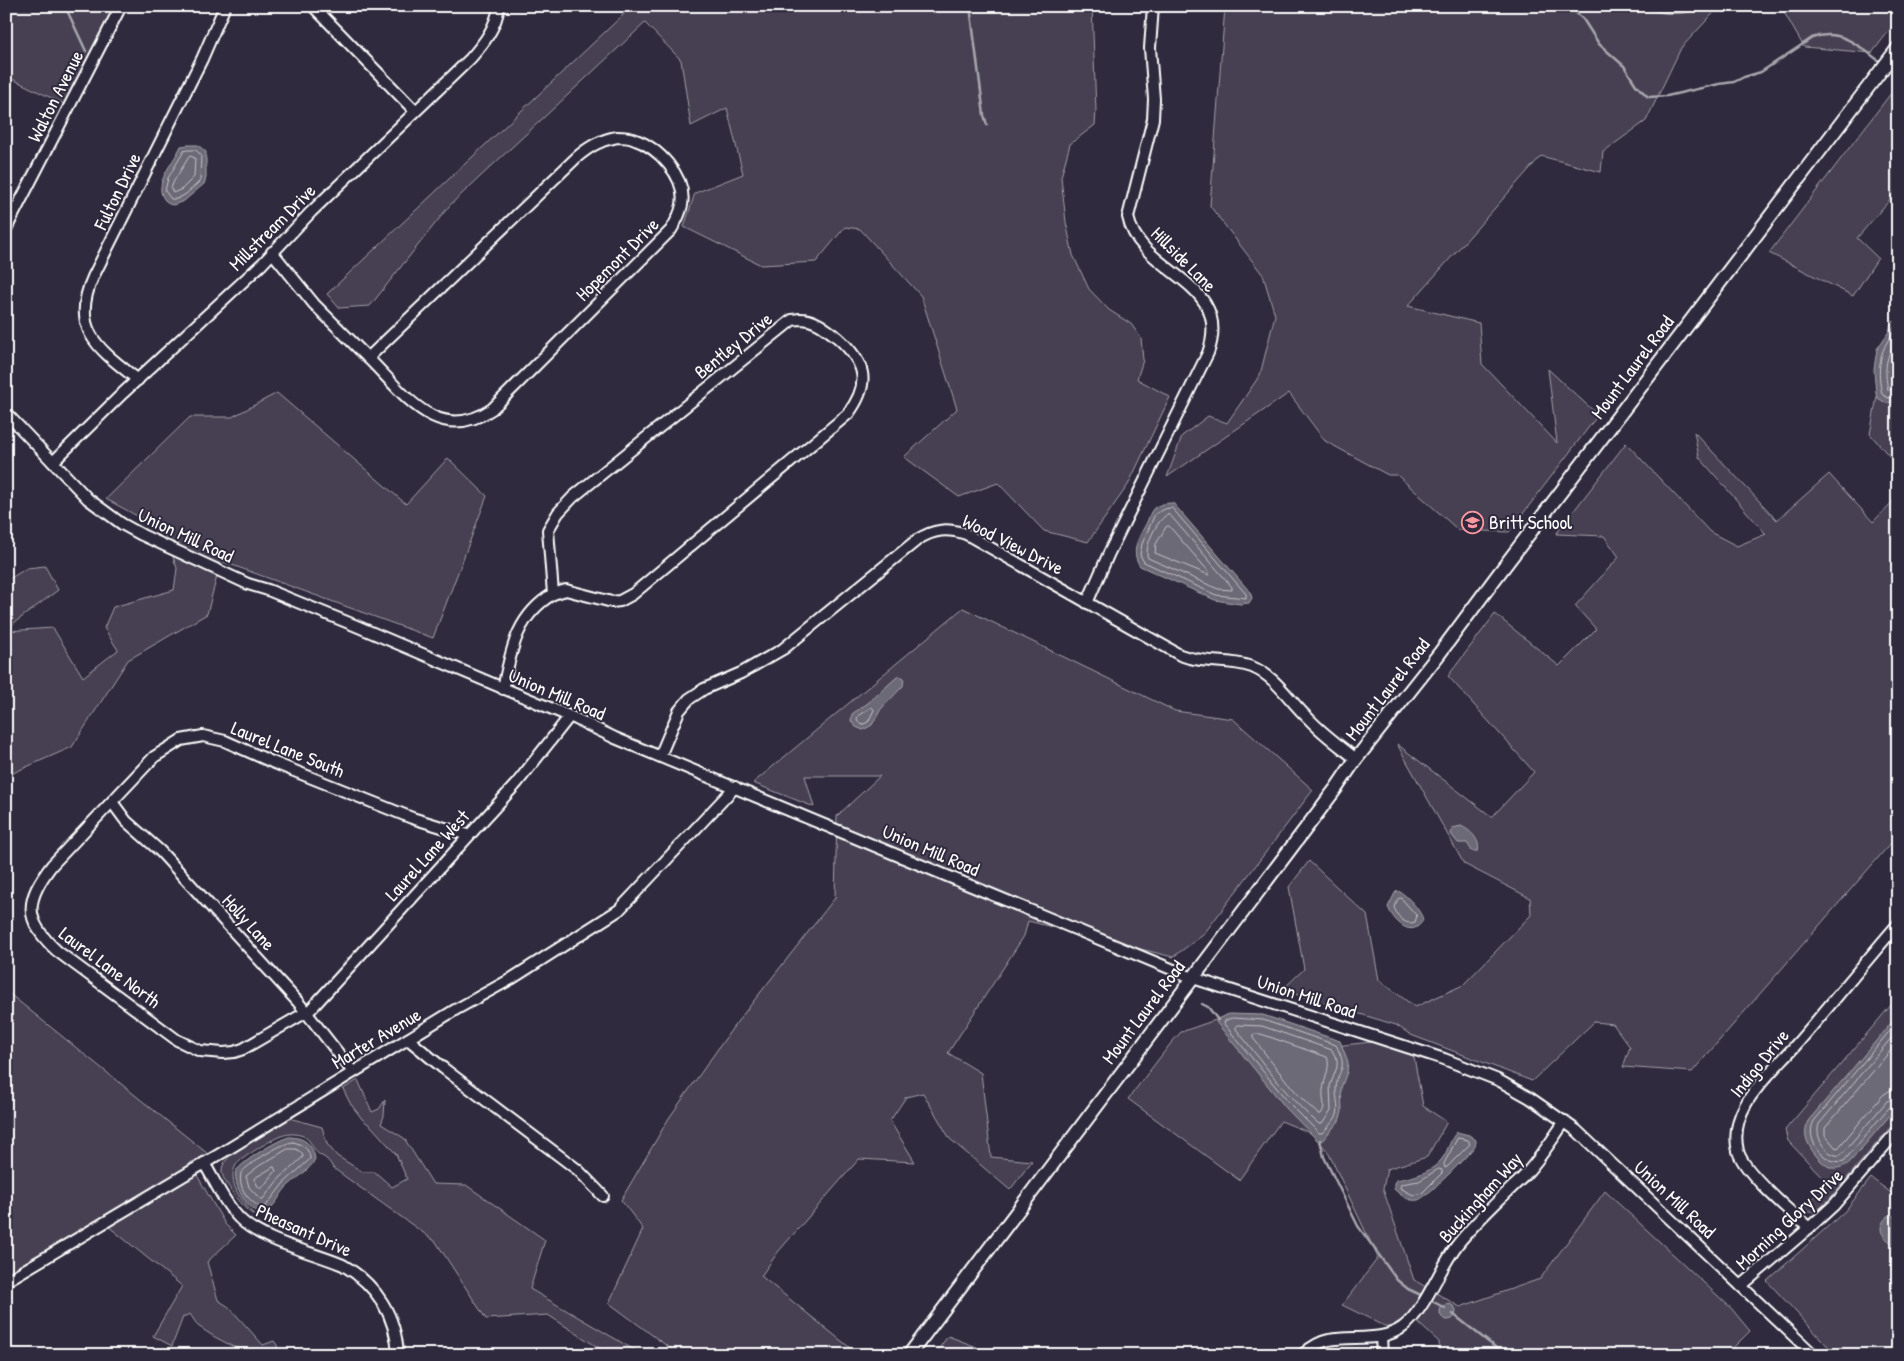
<svg xmlns="http://www.w3.org/2000/svg" width="1904" height="1361" font-family="'Patrick Hand',sans-serif">
  <rect width="100%" height="100%" fill="#2f2a3d"/>
  <filter id="ink" filterUnits="userSpaceOnUse"><feTurbulence type="fractalNoise" baseFrequency=".02" numOctaves="2"/><feDisplacementMap in="SourceGraphic" scale="10" xChannelSelector="R" yChannelSelector="G"/><feConvolveMatrix kernelMatrix="1 2 1 2 8 2 1 2 1" color-interpolation-filters="sRGB"/></filter>
  <g filter="url(#ink)">
    <!-- green -->
    <g fill="#464152" stroke="#a2a0a8">
      <path d="M6 6H121L70 107 6 76Z"/>
      <path d="M621 6H1092L1096 111 1095 125 1070 144 1061 177 1066 222 1073 255 1089 289 1109 310 1131 324 1141 338 1143 360 1137 379 1170 397 1128 485 1088 542 1044 531 998 483 959 497 904 457 957 409 921 296 860 229 845 227 816 262 761 265 684 227 695 193 743 174 727 108 691 126 681 60 645 23 450 205 370 306 339 308 327 294 624 14Z"/>
      <path d="M1225 6H1720L1681 48 1646 121 1603 152 1601 172 1541 156 1408 306 1479 323 1482 364 1557 443 1548 369 1598 415 1509 532 1458 530 1397 475H1388L1325 441 1289 393 1167 477 1182 436 1208 416 1227 423 1260 375 1275 315 1263 275 1210 206Z"/>
      <path d="M1777 6H1898V19L1872 53 1804 47 1785 14Z"/>
      <path d="M1898 84V187L1888 202 1857 238 1878 258 1853 296 1769 253Z"/>
      <path d="M1898 321V466L1870 434 1891 322Z"/>
      <path d="M277 393 406 504 448 458 487 496 433 638 221 561 207 614 128 660 72 747 6 776V631L53 628 83 677 118 650 104 628 113 607 174 590 177 568 163 530 106 499 190 417H232Z"/>
      <path d="M1694 432 1777 520 1829 474 1873 522 1898 496V835L1692 1072 1623 1067 1630 1047 1613 1024 1594 1022 1532 1081 1411 1035 1396 1025 1282 990 1304 969 1289 887 1309 861 1367 915 1379 980 1415 1007 1463 985 1531 915 1530 898 1464 864 1397 744 1492 817 1534 772 1448 676 1495 614 1559 666 1596 629 1575 606 1619 557 1604 536 1556 534 1626 443 1710 532 1737 546 1766 534 1699 457Z"/>
      <path d="M45 566 58 590 6 629V581L27 568Z"/>
      <path d="M963 608 1175 711 1233 719 1313 790 1203 935 1173 957 1028 921 1024 936 948 1053 981 1073 991 1157 1032 1161 1010 1190 950 1139 923 1093 906 1097 890 1121 915 1162 859 1159 778 1252 761 1276 859 1355H673L675 1352 609 1303 643 1229 621 1200 669 1118 734 1026 835 898 837 816 880 776H805L814 807 753 783Z"/>
      <path d="M6 991 208 1154 190 1163 225 1224 236 1235 207 1262 218 1300 229 1307 263 1345 274 1341 277 1345 278 1355H249L213 1336 198 1326 190 1314 183 1317 172 1346 153 1336 182 1286 103 1222 6 1280Z"/>
      <path d="M1898 997V1118L1826 1203 1815 1212H1807L1802 1210 1828 1183 1788 1141 1785 1130Z"/>
      <path d="M1221 1018 1326 1047 1380 1041 1413 1052 1423 1106 1447 1122 1427 1157 1387 1169 1383 1189 1414 1280 1460 1307 1540 1279 1605 1191 1731 1308 1750 1331 1733 1348 1737 1355H1440L1439 1342 1415 1320 1399 1333 1342 1305 1378 1258 1328 1152 1313 1134 1281 1121 1239 1180 1128 1099 1171 1043 1181 1032Z"/>
      <path d="M358 1080 372 1112 379 1109 385 1100 384 1116 381 1124 404 1138 433 1184 466 1185 545 1240 530 1289 643 1355H610L548 1315 486 1319 436 1242 333 1168C327 1155 319 1157 315 1150 310 1143 309 1137 300 1135 293 1133 287 1134 281 1136 272 1139 241 1158 236 1165 234 1168 233 1173 233 1176 233 1191 245 1204 254 1215 244 1209 237 1200 231 1190 227 1184 221 1176 222 1169 224 1151 274 1127 289 1118L322 1127 327 1144 337 1156 363 1172H375L392 1187 407 1179 396 1154 372 1127 362 1119 350 1103 343 1089Z"/>
      <path d="M1871 1178 1898 1198V1355H1836L1767 1281 1845 1211Z"/>
      <path d="M948 1336 977 1347 973 1355H934Z"/>
    </g>
    <!-- water -->
    <g fill="#6d6a77" stroke="#a7a6ad">
      <path d="M1644 6H1703C1692 16 1655 16 1644 6Z"/>
      <path d="M188 145H198L206 152V178L204 184 184 201 173 205 169 204C149 189 171 166 179 150L181 146Z"/>
      <path d="M1898 325V399L1894 402 1886 403 1878 398 1876 394 1874 369 1877 349 1890 330Z"/>
      <path d="M1173 503 1250 592 1252 598 1249 603 1240 604 1215 600 1140 566C1129 550 1140 536 1147 522 1149 517 1150 512 1154 508 1160 504 1166 503 1173 503Z"/>
      <path d="M900 676 904 678 903 686 881 709 872 725 863 730 856 727 851 721 852 714 868 703 897 677Z"/>
      <path d="M1461 826C1470 830 1481 840 1478 851H1472L1467 843H1458L1451 834 1453 828Z"/>
      <path d="M1397 891C1405 892 1422 912 1423 920 1412 940 1393 921 1388 907L1395 893Z"/>
      <path d="M1229 1014 1263 1015 1340 1041 1348 1062 1347 1072 1341 1088 1342 1112 1339 1121 1320 1143 1286 1108 1216 1022 1217 1019Z"/>
      <path d="M1898 1015V1106L1850 1162C1846 1166 1838 1169 1832 1168 1821 1165 1808 1147 1806 1137 1805 1132 1806 1126 1808 1121Z"/>
      <path d="M1457 1132 1469 1135 1476 1140C1476 1143 1476 1144 1474 1147 1469 1155 1425 1199 1418 1200 1409 1202 1400 1195 1394 1189V1183L1396 1180C1413 1177 1433 1173 1444 1156 1449 1148 1450 1139 1457 1132Z"/>
      <path d="M289 1137C304 1137 313 1144 315 1159 310 1171 294 1179 285 1189 280 1195 275 1206 268 1210 252 1221 232 1186 236 1171 243 1161 277 1140 289 1137Z"/>
      <path d="M1888 1216H1898V1247C1885 1239 1873 1230 1888 1216Z"/>
      <circle cx="1448" cy="1312" r="8"/>
    </g>
    <g fill="none" stroke-linecap="round" stroke-linejoin="round">
      <!-- shore -->
      <g stroke="#c5c3c9" stroke-width="1">
        <path d="M188 150H196L201 155 200 181 186 194 177 199H171L165 191 168 178 184 151Z"/>
        <path d="M190 156 195 158 194 177 182 189 173 193 171 188 174 181Z"/>
        <path d="M1898 330C1878 345 1877 372 1882 394L1888 398 1898 396"/>
        <path d="M1898 339C1885 355 1884 370 1888 390L1898 389"/>
        <path d="M1172 508 1246 594V598L1216 595 1144 562 1140 555 1142 544 1155 514 1165 509Z"/>
        <path d="M1167 515H1170L1232 587V590L1218 589 1148 558C1143 548 1158 518 1167 515Z"/>
        <path d="M1169 526 1209 572V575L1155 553 1156 544 1166 527Z"/>
        <path d="M872 707 874 710 868 722 864 724 859 723 857 719 858 716Z"/>
        <path d="M1401 898 1417 916 1415 922C1404 926 1397 916 1394 907L1398 899Z"/>
        <path d="M1232 1018 1263 1020 1336 1045C1350 1072 1336 1068 1336 1091 1336 1098 1339 1107 1337 1115 1334 1121 1327 1128 1322 1133H1319L1290 1104 1224 1024 1225 1021Z"/>
        <path d="M1898 1021 1814 1121C1804 1139 1824 1166 1844 1161L1885 1112 1893 1104 1898 1103"/>
        <path d="M1238 1025 1262 1026 1332 1050 1337 1060V1067L1330 1086 1331 1111 1322 1124H1319C1287 1098 1262 1061 1236 1029V1026Z"/>
        <path d="M1898 1030 1819 1124C1814 1137 1827 1158 1841 1155L1887 1101 1898 1097"/>
        <path d="M1256 1034H1261L1327 1057C1332 1068 1321 1083 1323 1098 1324 1104 1325 1108 1321 1114H1318C1295 1095 1272 1062 1253 1038V1035Z"/>
        <path d="M1898 1042 1825 1128V1135L1835 1147 1838 1148 1883 1095 1889 1091 1898 1089"/>
        <path d="M1458 1138 1468 1140 1470 1144 1447 1167 1445 1168 1444 1164Z"/>
        <path d="M293 1142C302 1144 310 1149 310 1159L283 1184 266 1206 260 1207C248 1200 238 1188 241 1173 248 1164 281 1143 293 1142Z"/>
        <path d="M288 1149H296L302 1153 303 1157 278 1180 263 1199H260L249 1187 246 1176 259 1166Z"/>
        <path d="M274 1167 276 1171 262 1188H259L254 1179Z"/>
        <path d="M1439 1169 1442 1170V1173L1422 1193 1413 1195 1400 1188 1401 1184 1419 1181Z"/>
      </g>
      <!-- stream -->
      <g stroke="#a7a6ad" stroke-width="2.5">
        <path d="M65 6 86 51"/>
        <path d="M970 6 984 115 987 125"/>
        <path d="M1569 6 1583 19 1599 44 1624 66 1636 85 1648 97 1667 96 1719 84 1734 82 1744 77 1761 72 1812 38C1839 28 1859 45 1879 61"/>
        <path d="M1892 71H1898"/>
        <path d="M1202 1004 1208 1007 1218 1020"/>
        <path d="M1320 1140 1324 1157 1358 1226 1397 1280 1408 1289 1423 1296"/>
        <path d="M1428 1299 1445 1308"/>
        <path d="M1453 1314 1505 1355"/>
      </g>
      <defs>
        <g id="minor">
          <path d="M313 6 415 111"/>
          <path d="M617 137C622 137 628 137 633 139 658 147 687 177 682 205 680 215 676 222 671 230L492 409C437 446 404 393 368 358L577 157C590 146 601 140 617 137Z"/>
          <path d="M6 229 121 6"/>
          <path d="M272 252 314 304 368 358"/>
          <path d="M800 319C815 319 825 328 837 337 865 362 872 382 848 414L633 594 620 601 612 602 566 590 553 594 548 530 558 513 573 497 792 320Z"/>
          <path d="M138 380C100 350 69 330 93 277L202 59 225 6"/>
          <path d="M6 413 88 499 122 524 142 535 248 584 268 590 354 625 576 719 615 738 1193 978 1444 1059 1498 1080 1530 1098 1576 1130 1814 1355"/>
          <path d="M53 462 123 393 262 264 311 212 470 59C484 43 496 28 499 6"/>
          <path d="M1087 603 1109 553 1208 353C1234 280 1140 275 1128 217L1153 119 1154 99 1150 48 1153 6"/>
          <path d="M503 689C511 651 516 616 553 594"/>
          <path d="M660 756 679 711 689 699 704 689 741 673 783 649 917 540C934 529 947 528 966 534L1180 655C1206 665 1228 658 1252 667 1277 677 1290 702 1309 719 1323 734 1340 746 1356 759"/>
          <path d="M112 802 126 821 160 851 298 1002 353 1072"/>
          <path d="M468 835 412 818 272 762 225 741 203 736 181 740 154 757 52 865C25 900 23 920 57 951L177 1040 200 1051 223 1053 234 1052 243 1049 310 1010 517 783 569 717"/>
          <path d="M408 1039 443 1068 578 1170 603 1196"/>
          <path d="M204 1163C215 1181 224 1203 239 1218 261 1241 312 1252 343 1265 377 1285 396 1316 398 1355"/>
          <path d="M1809 1228C1792 1213 1743 1172 1738 1151 1734 1135 1738 1118 1746 1104 1756 1085 1780 1063 1795 1046 1830 1006 1863 964 1898 924"/>
          <path d="M6 1281 230 1148 455 1010 511 979 619 910 735 787"/>
          <path d="M1741 1286 1809 1228 1834 1205 1898 1130"/>
          <path d="M1381 1337 1382 1355"/>
          <path d="M1302 1355C1310 1348 1318 1342 1329 1340 1353 1335 1381 1343 1403 1327 1425 1310 1439 1269 1457 1245 1476 1221 1499 1200 1521 1179 1538 1162 1551 1141 1565 1121"/>
        </g>
        <path id="major" d="M909 1355 1337 787 1356 759 1439 654 1500 572 1898 48"/>
      </defs>
      <!-- minor casing -->
      <use href="#minor" stroke="#fff" stroke-width="14"/>
      <!-- major casing -->
      <use href="#major" stroke="#fff" stroke-width="16"/>
      <!-- minor -->
      <use href="#minor" stroke="#2f2a3d" stroke-width="10"/>
      <!-- major -->
      <use href="#major" stroke="#2f2a3d" stroke-width="12"/>
    </g>
  </g>
  <!-- icons -->
  <defs>
    <symbol id="school-ring" viewBox="-11 -11 22 22"><circle r="9.5" fill="#2f2a3d" stroke="#ff9aa2" stroke-width="1.5"/><path d="M0-5L7-2L0 1L-7-2ZM-4 1L0 2.5L4 1V4Q0 6-4 4Z" fill="#ff9aa2"/></symbol>
  </defs>
  <g fill-rule="evenodd">
    <use href="#school-ring" x="1460" y="510" width="25" height="25"/>
  </g>
  <g text-anchor="middle" dominant-baseline="central" stroke-width="4" stroke-linejoin="round" paint-order="stroke">
    <!-- street labels -->
    <g font-size="19" fill="#fff" stroke="#2f2a3d">
      <text transform="translate(55 96) rotate(-63)">Walton Avenue</text>
      <text transform="translate(117 191) rotate(-64)">Fulton Drive</text>
      <text transform="translate(272 227) rotate(-45)">Millstream Drive</text>
      <text transform="translate(617 259) rotate(-45)">Hopemont Drive</text>
      <text transform="translate(1184 259) rotate(45)">Hillside Lane</text>
      <text transform="translate(733 345) rotate(-39)">Bentley Drive</text>
      <text transform="translate(1632 367) rotate(-53)">Mount Laurel Road</text>
      <text transform="translate(186 535) rotate(25)">Union Mill Road</text>
      <text transform="translate(1013 544) rotate(27)">Wood View Drive</text>
      <text transform="translate(1387 689) rotate(-52)">Mount Laurel Road</text>
      <text transform="translate(557 694) rotate(23)">Union Mill Road</text>
      <text transform="translate(288 749) rotate(22)">Laurel Lane South</text>
      <text transform="translate(931 850) rotate(23)">Union Mill Road</text>
      <text transform="translate(427 855) rotate(-48)">Laurel Lane West</text>
      <text transform="translate(249 922) rotate(48)">Holly Lane</text>
      <text transform="translate(110 967) rotate(37)">Laurel Lane North</text>
      <text transform="translate(1307 996) rotate(18)">Union Mill Road</text>
      <text transform="translate(1143 1012) rotate(-53)">Mount Laurel Road</text>
      <text transform="translate(376 1038) rotate(-31)">Marter Avenue</text>
      <text transform="translate(1759 1063) rotate(-51)">Indigo Drive</text>
      <text transform="translate(1480 1197) rotate(-48)">Buckingham Way</text>
      <text transform="translate(1675 1199) rotate(43)">Union Mill Road</text>
      <text transform="translate(1789 1219) rotate(-43)">Morning Glory Drive</text>
      <text transform="translate(304 1230) rotate(24)">Pheasant Drive</text>
    </g>
    <!-- poi labels -->
    <g font-size="19" fill="#fff" stroke="#2f2a3d" text-anchor="start">
      <text x="1489" y="522">Britt School</text>
    </g>
  </g>
  <!-- margin -->
  <rect width="1904" height="1361" fill="none" stroke="#2f2a3d" stroke-width="25"/>
  <rect x="12" y="12" width="1879" height="1336" fill="none" stroke="#fff" stroke-width="2" filter="url(#ink)"/>
</svg>
